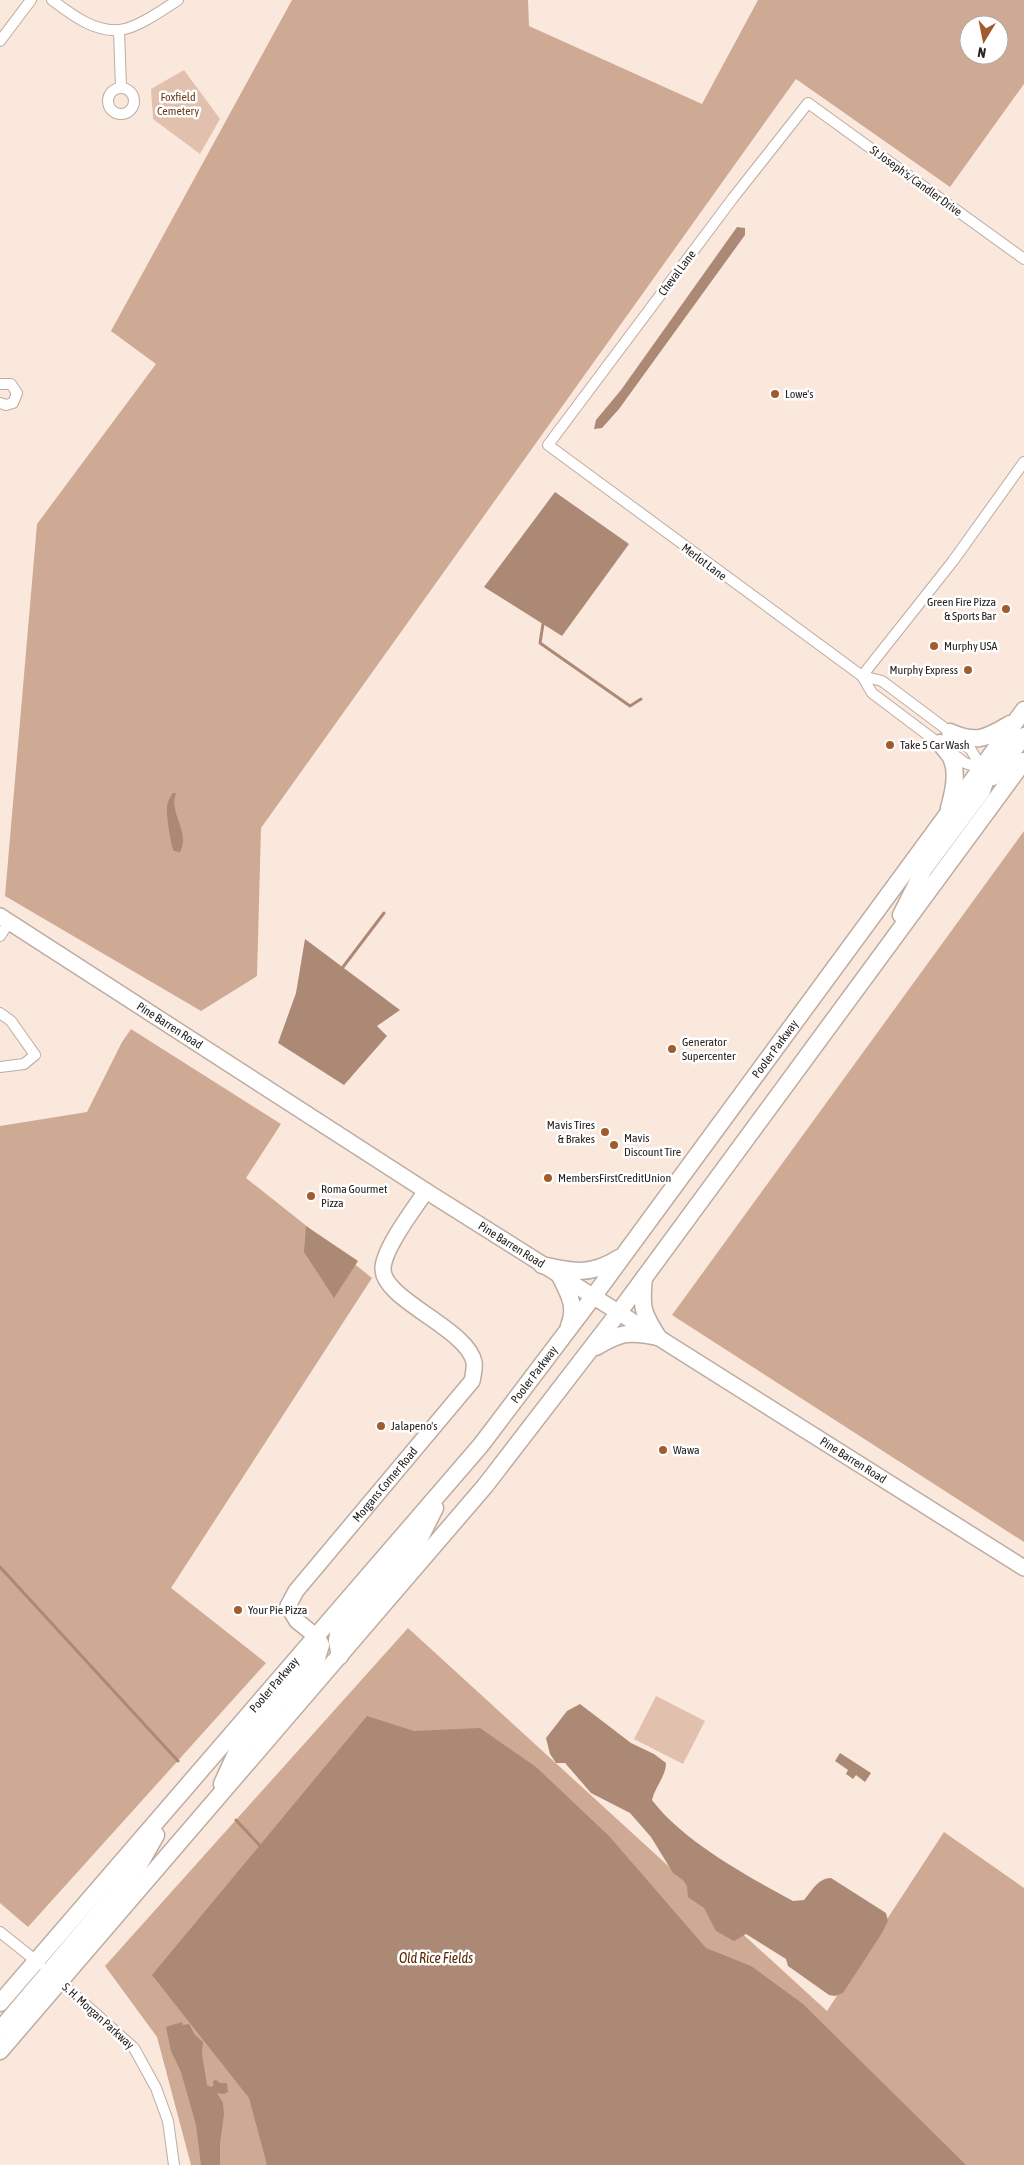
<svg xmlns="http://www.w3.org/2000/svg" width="1024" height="2165" font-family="'Asap Condensed',sans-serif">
  <rect width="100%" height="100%" fill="#fbe8dd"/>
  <!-- green -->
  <g fill="#e1c1ae">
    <path d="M184 70 220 119 200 154 153 119 151 89Z"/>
    <path d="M656 1696 705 1721 683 1764 634 1739Z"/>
  </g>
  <!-- forest -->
  <g fill="#ceaa94" fill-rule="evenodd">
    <path d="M292 0H528L529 26 702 104 758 0H1024V84L950 187 796 79 261 828 257 976 201 1011 5 896 37 524 156 364 111 331ZM969 25H999V55H969Z"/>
    <path d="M1024 831V1542L672 1315Z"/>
    <path d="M131 1029 281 1124 246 1178 372 1278 171 1588 266 1663 28 1927 0 1903V1126L87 1112 122 1042Z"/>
    <path d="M408 1628 827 2011 944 1832 1024 1888V2165H191L157 2037 105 1966Z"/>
  </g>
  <!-- water -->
  <g fill="#ac8974">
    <path d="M737 227 745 228V235L619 409 602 428 594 429 596 420 621 390Z"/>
    <path d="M555 492 629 544 562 636 484 587Z"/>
    <path d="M173 793H176C168 813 191 832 180 852L174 851C171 847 166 814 167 808 167 803 170 797 173 793Z"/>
    <path d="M305 939 400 1010 377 1026 387 1036 344 1085 278 1043 296 993Z"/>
    <path d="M306 1226 358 1261 334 1298 304 1252Z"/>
    <path d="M580 1704 631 1743 654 1754 666 1763C666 1776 655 1787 652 1800 684 1842 747 1876 793 1901L804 1900C812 1891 818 1878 831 1878L886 1913 888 1921 882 1933 843 1993 835 1996 829 1995 788 1966 786 1959 746 1934 734 1941 716 1931 704 1908 688 1897 687 1886 683 1880 673 1873 651 1837 630 1813 591 1793 565 1763H556L550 1754 546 1738 567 1711Z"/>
    <path d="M367 1716 414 1731 480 1728 536 1767 609 1836 706 1948 751 1966 803 2004 966 2165H267L249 2098 152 1975Z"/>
    <path d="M840 1753 871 1773 865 1782 856 1775 853 1779 846 1774 848 1770 835 1761Z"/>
    <path d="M182 2022 183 2025 189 2024 195 2035 203 2042 202 2054 207 2085 211 2087 213 2086V2081L216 2080 220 2083H227L228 2092 224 2094 217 2093 223 2103 224 2115 220 2143V2165H201L196 2125 181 2072 171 2051 166 2027Z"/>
  </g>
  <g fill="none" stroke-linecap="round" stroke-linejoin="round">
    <!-- stream -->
    <g stroke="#ac8974" stroke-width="3">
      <path d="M543 624 540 643 630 706 641 699"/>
      <path d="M343 967 384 913"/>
      <path d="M0 1567 178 1761"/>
      <path d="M236 1820 262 1848"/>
    </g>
    <defs>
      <g id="street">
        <path d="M52 0C71 14 93 32 119 30 136 29 164 9 178 0"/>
        <path d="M119 30 121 88"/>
        <path d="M0 41 31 0"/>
        <circle cx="121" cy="101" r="13"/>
        <path d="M0 384H11L17 393 13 403 6 405 0 403"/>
        <path d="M862 676 953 561 1024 462"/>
        <path d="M862 676 872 693 965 763 983 769"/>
        <path d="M982 768 971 750 950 732 882 681 862 676 548 445 733 198 808 103 1024 259"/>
        <path d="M0 936 9 922"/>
        <path d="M0 1013 11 1021 35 1055 24 1064 0 1067"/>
        <path d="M0 1932 40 1964"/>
        <path d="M57 1979 134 2048 156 2088 168 2121 174 2165"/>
      </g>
      <g id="secondary">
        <path id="s1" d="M0 916 426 1191 1024 1568"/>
        <path id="s2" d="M317 1637 297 1621 288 1606 296 1591 472 1381C473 1376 475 1368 474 1362 467 1328 381 1299 383 1268 384 1248 414 1209 426 1191"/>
      </g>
      <g id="primary">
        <path d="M950 732C977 744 986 738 1010 724"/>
        <path d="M940 743C943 748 950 754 952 760 958 774 953 794 949 808"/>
        <path d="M993 777 1024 736"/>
        <path d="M901 915 924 869 982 791 985 782 982 768"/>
        <path d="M542 1265C573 1272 591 1276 619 1258"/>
        <path d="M560 1276C569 1294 577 1307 569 1326"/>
        <path d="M644 1278C641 1307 642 1312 658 1337"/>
        <path d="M596 1347C621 1332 630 1331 658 1337"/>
        <path d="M340 1656 337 1641 338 1634 419 1540 435 1508"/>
        <path d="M222 1784 237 1751 317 1658 321 1645 317 1637"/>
        <path id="s3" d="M0 2003 481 1445 593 1297 1024 710"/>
        <path d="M0 2030 139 1865 156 1835"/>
        <path d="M0 2051 485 1486 619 1312 1024 761"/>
      </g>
    </defs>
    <!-- street casing -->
    <use href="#street" stroke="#bdaca1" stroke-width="12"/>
    <!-- secondary casing -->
    <use href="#secondary" stroke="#bdaca1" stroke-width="18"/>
    <!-- primary casing -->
    <use href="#primary" stroke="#bdaca1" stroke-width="19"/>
    <!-- street -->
    <use href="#street" stroke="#fff" stroke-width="10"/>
    <!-- secondary -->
    <use href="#secondary" stroke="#fff" stroke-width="15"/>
    <!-- primary -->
    <use href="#primary" stroke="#fff" stroke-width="16"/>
  </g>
  <!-- markers -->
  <g fill="#a05c2d" stroke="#fff" stroke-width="2">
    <circle cx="775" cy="394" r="5"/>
    <circle cx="1006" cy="609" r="5"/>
    <circle cx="934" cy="646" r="5"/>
    <circle cx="968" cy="670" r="5"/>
    <circle cx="890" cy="745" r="5"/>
    <circle cx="672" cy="1049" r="5"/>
    <circle cx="605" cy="1132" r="5"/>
    <circle cx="614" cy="1145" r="5"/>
    <circle cx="548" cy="1178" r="5"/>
    <circle cx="311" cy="1196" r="5"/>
    <circle cx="381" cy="1426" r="5"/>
    <circle cx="663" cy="1450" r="5"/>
    <circle cx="238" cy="1610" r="5"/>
  </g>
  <g text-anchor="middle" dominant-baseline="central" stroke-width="5" stroke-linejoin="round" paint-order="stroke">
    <!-- park labels -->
    <g font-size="12" fill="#6b3b19" stroke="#fff">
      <text x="178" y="97">Foxfield<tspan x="178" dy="14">Cemetery</tspan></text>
    </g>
    <!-- street labels -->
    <g font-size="12" fill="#29231f" stroke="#fff">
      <text transform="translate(916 181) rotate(36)">St Joseph's/Candler Drive</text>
      <text transform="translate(677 273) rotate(-53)">Cheval Lane</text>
      <text transform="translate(704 562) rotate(37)">Merlot Lane</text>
      <text stroke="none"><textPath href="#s1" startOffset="202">Pine Barren Road</textPath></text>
      <text stroke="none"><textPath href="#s3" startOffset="1230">Pooler Parkway</textPath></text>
      <text stroke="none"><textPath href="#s1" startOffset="608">Pine Barren Road</textPath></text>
      <text stroke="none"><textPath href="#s3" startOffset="825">Pooler Parkway</textPath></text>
      <text stroke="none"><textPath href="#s1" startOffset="1012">Pine Barren Road</textPath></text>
      <text stroke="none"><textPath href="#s2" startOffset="199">Morgans Corner Road</textPath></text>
      <text stroke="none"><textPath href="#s3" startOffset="420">Pooler Parkway</textPath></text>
      <text transform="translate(98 2016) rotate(42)">S. H. Morgan Parkway</text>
    </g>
    <!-- poi labels -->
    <g font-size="12" fill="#29231f" stroke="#fff" text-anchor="start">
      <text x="785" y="394">Lowe's</text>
      <text x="996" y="602" text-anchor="end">Green Fire Pizza<tspan x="996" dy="14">&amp; Sports Bar</tspan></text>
      <text x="944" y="646">Murphy USA</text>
      <text x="958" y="670" text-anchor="end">Murphy Express</text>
      <text x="900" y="745">Take 5 Car Wash</text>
      <text x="682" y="1042">Generator<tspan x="682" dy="14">Supercenter</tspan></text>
      <text x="595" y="1125" text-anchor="end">Mavis Tires<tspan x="595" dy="14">&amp; Brakes</tspan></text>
      <text x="624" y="1138">Mavis<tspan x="624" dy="14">Discount Tire</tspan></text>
      <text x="558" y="1178">MembersFirstCreditUnion</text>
      <text x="321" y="1189">Roma Gourmet<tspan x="321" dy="14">Pizza</tspan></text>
      <text x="391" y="1426">Jalapeno's</text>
      <text x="673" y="1450">Wawa</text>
      <text x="248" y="1610">Your Pie Pizza</text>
    </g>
    <!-- water labels -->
    <g font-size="14" font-style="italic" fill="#572803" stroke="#fff">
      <text x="436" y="1958">Old Rice Fields</text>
    </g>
  </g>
  <!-- north arrow -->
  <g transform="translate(984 40) rotate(190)"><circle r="24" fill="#ffffff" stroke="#a9a7a5"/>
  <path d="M0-4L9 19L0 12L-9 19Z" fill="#a05c2d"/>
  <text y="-8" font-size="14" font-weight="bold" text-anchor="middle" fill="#29231f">N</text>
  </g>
</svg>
